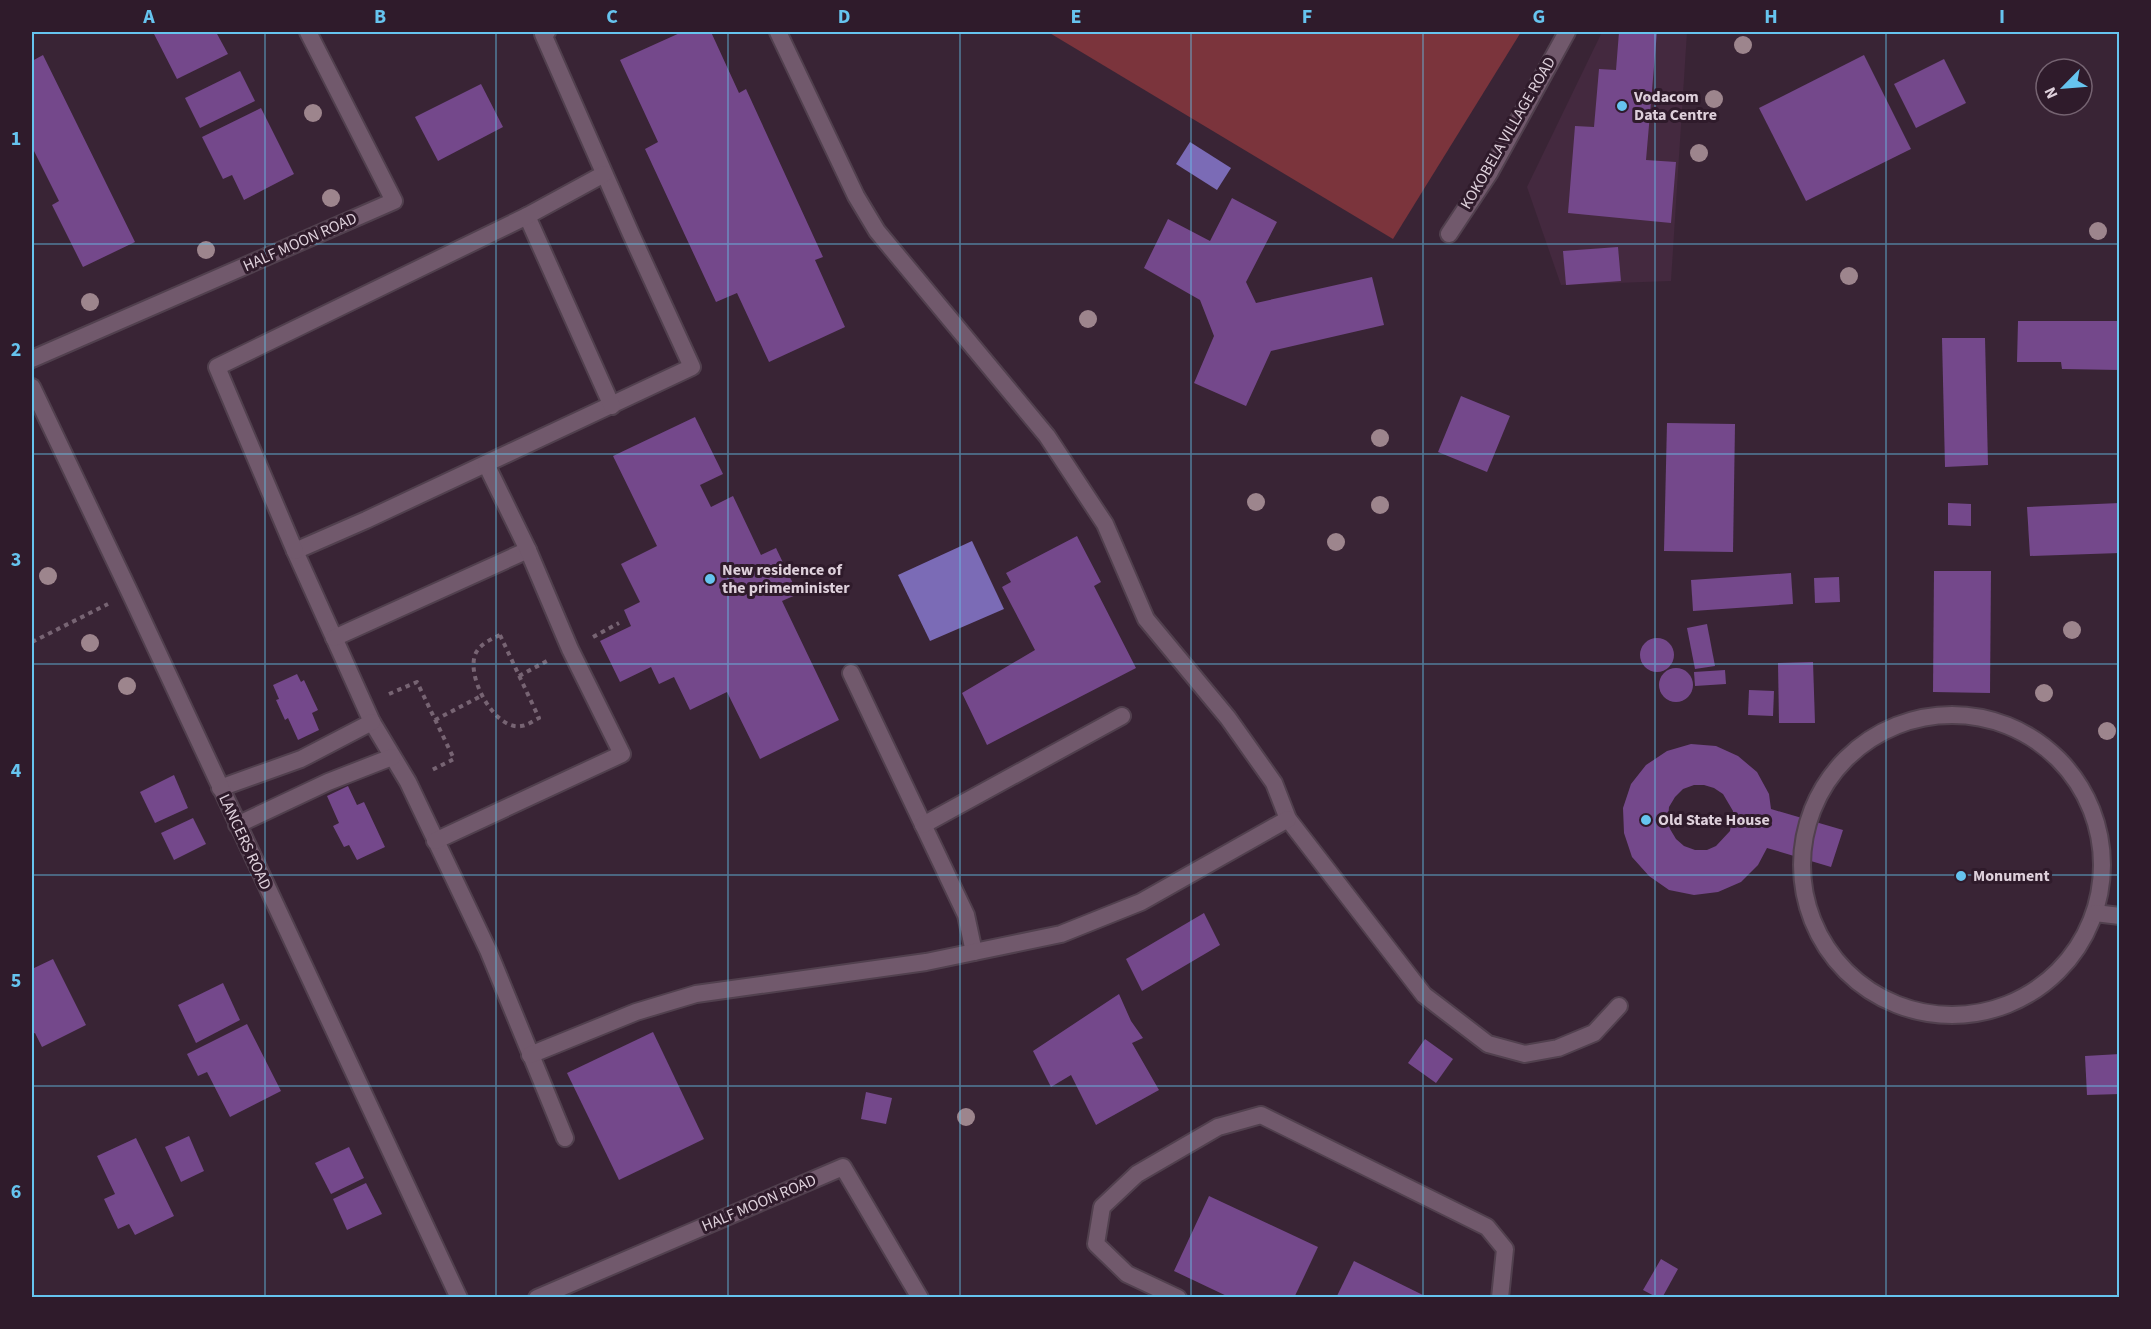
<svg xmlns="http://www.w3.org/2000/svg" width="2151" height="1329" font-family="'Source Sans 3',sans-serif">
  <rect width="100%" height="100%" fill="#392435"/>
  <!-- built -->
  <path fill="#44293f" d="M1602 32H1687L1671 281 1561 285 1527 187Z"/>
  <!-- green -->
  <path fill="#7b343c" d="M1048 32H1521L1393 239Z"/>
  <!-- water -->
  <g fill="#7b6bb6">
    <path d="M1190 142 1231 168 1217 190 1176 164Z"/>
    <path d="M972 541 1004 609 930 641 898 575Z"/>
  </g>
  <!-- building -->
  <g fill="#74488b" fill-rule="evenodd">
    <path d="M153 32H216L228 54 177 79Z"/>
    <path d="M682 32H711L739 93 746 89 823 257 815 260 845 327 769 362 737 293 716 302 645 149 658 142 620 60Z"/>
    <path d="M1619 32H1657L1646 160 1676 162 1671 223 1568 213 1575 126 1594 127 1599 69 1616 70Z"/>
    <path d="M43 55 135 242 83 267 52 205 59 201 33 149 32 150V61Z"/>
    <path d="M1864 55 1911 149 1806 201 1759 108Z"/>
    <path d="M1944 59 1966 103 1916 128 1894 84Z"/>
    <path d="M240 71 255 101 200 128 185 98Z"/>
    <path d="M481 84 503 127 438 161 415 117Z"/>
    <path d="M261 108 294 174 244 200 232 175 223 179 202 137Z"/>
    <path d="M1232 198 1277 222 1246 282 1256 303 1372 277 1384 325 1271 351 1246 406 1194 383 1214 336 1200 300 1144 268 1168 219 1210 241Z"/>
    <path d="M1618 247 1621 281 1566 285 1563 251Z"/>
    <path d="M2018 321H2120V370L2062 369 2061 362H2017Z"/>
    <path d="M1942 338H1985L1988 465 1945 467Z"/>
    <path d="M1461 396 1510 416 1487 472 1438 452Z"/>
    <path d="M695 417 723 474 700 485 711 507 733 496 761 555 776 548 798 594 782 601 839 720 760 759 727 692 690 710 674 677 659 684 651 667 620 682 600 641 631 626 624 610 640 602 621 564 657 546 613 456Z"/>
    <path d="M1667 423 1735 424 1733 552 1664 551Z"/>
    <path d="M1948 503 1971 504V526L1948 525Z"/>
    <path d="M2120 503V553L2030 556 2027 507Z"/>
    <path d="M1077 536 1101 582 1094 586 1136 668 987 745 962 693 1035 650 1002 587 1011 582 1006 573Z"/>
    <path d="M1934 571H1991L1990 693 1933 692Z"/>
    <path d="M1791 573 1793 604 1693 611 1691 580Z"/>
    <path d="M1839 577 1840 602 1815 603 1814 578Z"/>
    <path d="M1707 624 1715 666 1695 669 1687 628Z"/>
    <circle cx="1657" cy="655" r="17"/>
    <path d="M1813 662 1815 723H1779L1778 663Z"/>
    <circle cx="1676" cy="685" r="17"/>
    <path d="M1725 670 1726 684 1695 686 1694 672Z"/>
    <path d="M297 674 301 682 304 680 318 710 312 713 319 730 298 740 288 718 285 720 276 700 279 699 273 685Z"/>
    <path d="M1749 690 1774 691 1773 716 1748 715Z"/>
    <path d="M1691 744 1716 746 1738 756 1757 772 1769 794 1771 809 1843 830 1831 867 1767 848 1758 865 1741 882 1718 892 1694 895 1669 890 1649 876 1632 857 1624 833 1623 808 1631 784 1646 765 1667 751ZM1694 785H1704L1714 788 1723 794 1733 811 1730 831 1716 846 1707 850H1695L1684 846 1676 839 1670 829 1668 818 1669 807 1675 797 1683 789Z"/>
    <path d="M174 775 188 808 155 823 140 792Z"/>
    <path d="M348 786 357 805 364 802 385 847 357 860 349 845 344 847 333 826 339 823 327 796Z"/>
    <path d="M193 818 206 844 174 860 161 833Z"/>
    <path d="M1204 913 1220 945 1142 991 1126 959Z"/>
    <path d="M53 959 86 1025 42 1047 35 1033 32 1034V969Z"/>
    <path d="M223 983 240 1020 196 1043 178 1005Z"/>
    <path d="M1119 994 1131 1021 1143 1038 1132 1043 1159 1090 1096 1125 1071 1075 1051 1087 1033 1051Z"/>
    <path d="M247 1024 281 1091 230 1117 207 1072 198 1076 187 1054Z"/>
    <path d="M653 1032 704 1139 619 1180 567 1073Z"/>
    <path d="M1425 1039 1453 1059 1436 1083 1408 1063Z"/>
    <path d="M2120 1054V1094L2087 1095 2085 1056Z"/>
    <path d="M866 1092 892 1098 886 1124 861 1119Z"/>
    <path d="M189 1136 204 1171 181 1182 165 1147Z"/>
    <path d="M136 1138 174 1216 135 1235 129 1224 118 1229 104 1199 115 1194 97 1156Z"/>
    <path d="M349 1147 364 1178 331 1194 315 1163Z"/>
    <path d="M366 1183 382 1214 347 1230 333 1199Z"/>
    <path d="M1209 1196 1318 1247 1294 1298H1231L1174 1271Z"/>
    <path d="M1661 1259 1678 1269 1662 1298H1658L1643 1290Z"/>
    <path d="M1354 1261 1429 1298H1336Z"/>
  </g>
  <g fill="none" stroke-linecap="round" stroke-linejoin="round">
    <defs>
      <g id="service">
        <path d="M547 32 543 34 631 234 692 367 366 520 295 551 372 722 408 782 488 950 565 1138"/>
        <path d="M778 32 856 196 877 231 1047 436 1105 524 1146 619 1228 718 1274 783 1288 819 1424 995 1488 1044 1525 1054 1558 1048 1594 1033 1619 1006"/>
        <path d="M527 216 612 406"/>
        <path d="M295 551 217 367 527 216 604 174"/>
        <path d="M334 638 528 550"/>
        <path d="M851 673 966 915 974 952"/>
        <circle cx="1952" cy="865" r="150"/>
        <path d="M220 788 301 759 372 722"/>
        <path d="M237 825 328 782 392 757"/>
        <path d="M923 825 1122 716"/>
        <path d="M435 841 622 754 570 649 528 550 486 464"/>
        <path d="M2095 913 2120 916"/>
        <path d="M530 1055 636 1012 696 994 926 962 1061 934 1141 902 1288 819"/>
        <path d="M1178 1298 1127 1274 1096 1244 1102 1207 1137 1174 1218 1127 1261 1115 1487 1227 1505 1249 1500 1298"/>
      </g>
      <g id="minor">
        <path d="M1449 234 1490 172 1567 32"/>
        <path d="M32 359 394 201 308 32"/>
        <path d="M32 387 131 595 459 1298"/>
        <path d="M537 1298 843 1167 920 1298"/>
      </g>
    </defs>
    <!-- service casing -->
    <use href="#service" stroke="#51404e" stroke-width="20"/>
    <!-- minor casing -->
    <use href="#minor" stroke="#51404e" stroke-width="20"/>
    <!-- path -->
    <g stroke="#776473" stroke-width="4" stroke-dasharray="4.5 4.5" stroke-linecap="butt">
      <path d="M500 635 539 718C534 720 527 726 521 726 494 731 463 672 477 651 482 643 492 639 500 635Z"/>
      <path d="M593 637 619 623"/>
      <path d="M32 642 108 604"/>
      <path d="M519 676 547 661"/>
      <path d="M389 694 417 682 454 759 432 770"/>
      <path d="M435 720 483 695"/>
    </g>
    <!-- service -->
    <use href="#service" stroke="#71596c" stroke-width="16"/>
    <!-- minor -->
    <use href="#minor" stroke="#71596c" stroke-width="16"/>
  </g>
  <!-- trees -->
  <g fill="#9d858d">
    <circle cx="1743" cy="45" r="9"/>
    <circle cx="1714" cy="99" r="9"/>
    <circle cx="313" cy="113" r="9"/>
    <circle cx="1699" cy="153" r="9"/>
    <circle cx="331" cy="198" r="9"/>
    <circle cx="2098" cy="231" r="9"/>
    <circle cx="206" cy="250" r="9"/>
    <circle cx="1849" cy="276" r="9"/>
    <circle cx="90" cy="302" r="9"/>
    <circle cx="1088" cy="319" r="9"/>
    <circle cx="1380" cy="438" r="9"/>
    <circle cx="1256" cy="502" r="9"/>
    <circle cx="1380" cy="505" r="9"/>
    <circle cx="1336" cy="542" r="9"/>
    <circle cx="48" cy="576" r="9"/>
    <circle cx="2072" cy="630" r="9"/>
    <circle cx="90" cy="643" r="9"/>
    <circle cx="127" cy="686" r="9"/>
    <circle cx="2044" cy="693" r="9"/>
    <circle cx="2107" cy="731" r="9"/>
    <circle cx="966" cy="1117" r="9"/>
  </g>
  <!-- grid -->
  <path fill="none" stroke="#66c4ef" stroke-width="1.5" stroke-opacity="0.55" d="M265 32V1298M496 32V1298M728 32V1298M960 32V1298M1191 32V1298M1423 32V1298M1655 32V1298M1886 32V1298M32 244H2120M32 454H2120M32 664H2120M32 875H2120M32 1086H2120"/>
  <!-- markers -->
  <g fill="#66c4ef" stroke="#2f1b2b" stroke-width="2">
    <circle cx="1622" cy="106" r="6"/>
    <circle cx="710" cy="579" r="6"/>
    <circle cx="1646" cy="820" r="6"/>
    <circle cx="1961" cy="876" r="6"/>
  </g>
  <g text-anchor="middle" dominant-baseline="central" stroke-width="6" stroke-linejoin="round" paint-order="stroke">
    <!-- poi labels -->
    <g font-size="16" font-weight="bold" fill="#ded0db" stroke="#2f1b2b" text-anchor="start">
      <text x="1634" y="97">Vodacom<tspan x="1634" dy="18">Data Centre</tspan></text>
      <text x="722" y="570">New residence of<tspan x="722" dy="18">the primeminister</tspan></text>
      <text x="1658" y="820">Old State House</text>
      <text x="1973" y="876">Monument</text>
    </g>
    <!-- street labels -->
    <g font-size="16" fill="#ded0db" stroke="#2f1b2b">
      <text transform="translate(1508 133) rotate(-60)">KOKOBELA VILLAGE ROAD</text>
      <text transform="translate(300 242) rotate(-24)">HALF MOON ROAD</text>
      <text transform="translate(245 842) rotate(65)">LANCERS ROAD</text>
      <text transform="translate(759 1203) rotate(-23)">HALF MOON ROAD</text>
    </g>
  </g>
  <!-- border -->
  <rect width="2151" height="1329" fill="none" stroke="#2f1b2b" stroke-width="66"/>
  <!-- north arrow -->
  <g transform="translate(2064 87) rotate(245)"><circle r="28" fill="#2f1b2b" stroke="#756371" stroke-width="1.5"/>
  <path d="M0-4.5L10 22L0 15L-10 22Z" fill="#66c4ef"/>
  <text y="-9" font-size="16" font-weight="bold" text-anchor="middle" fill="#ded0db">N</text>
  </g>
  <rect x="33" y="33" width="2085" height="1263" fill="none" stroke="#66c4ef" stroke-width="2"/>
  <g font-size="20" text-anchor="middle" font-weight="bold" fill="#66c4ef">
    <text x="149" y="23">A</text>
    <text x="380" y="23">B</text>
    <text x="612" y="23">C</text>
    <text x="844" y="23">D</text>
    <text x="1076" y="23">E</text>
    <text x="1307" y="23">F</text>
    <text x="1539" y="23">G</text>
    <text x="1771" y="23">H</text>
    <text x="2002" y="23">I</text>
    <text x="16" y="145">1</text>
    <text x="16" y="356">2</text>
    <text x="16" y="566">3</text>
    <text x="16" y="777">4</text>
    <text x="16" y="987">5</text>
    <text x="16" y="1198">6</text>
  </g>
</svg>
